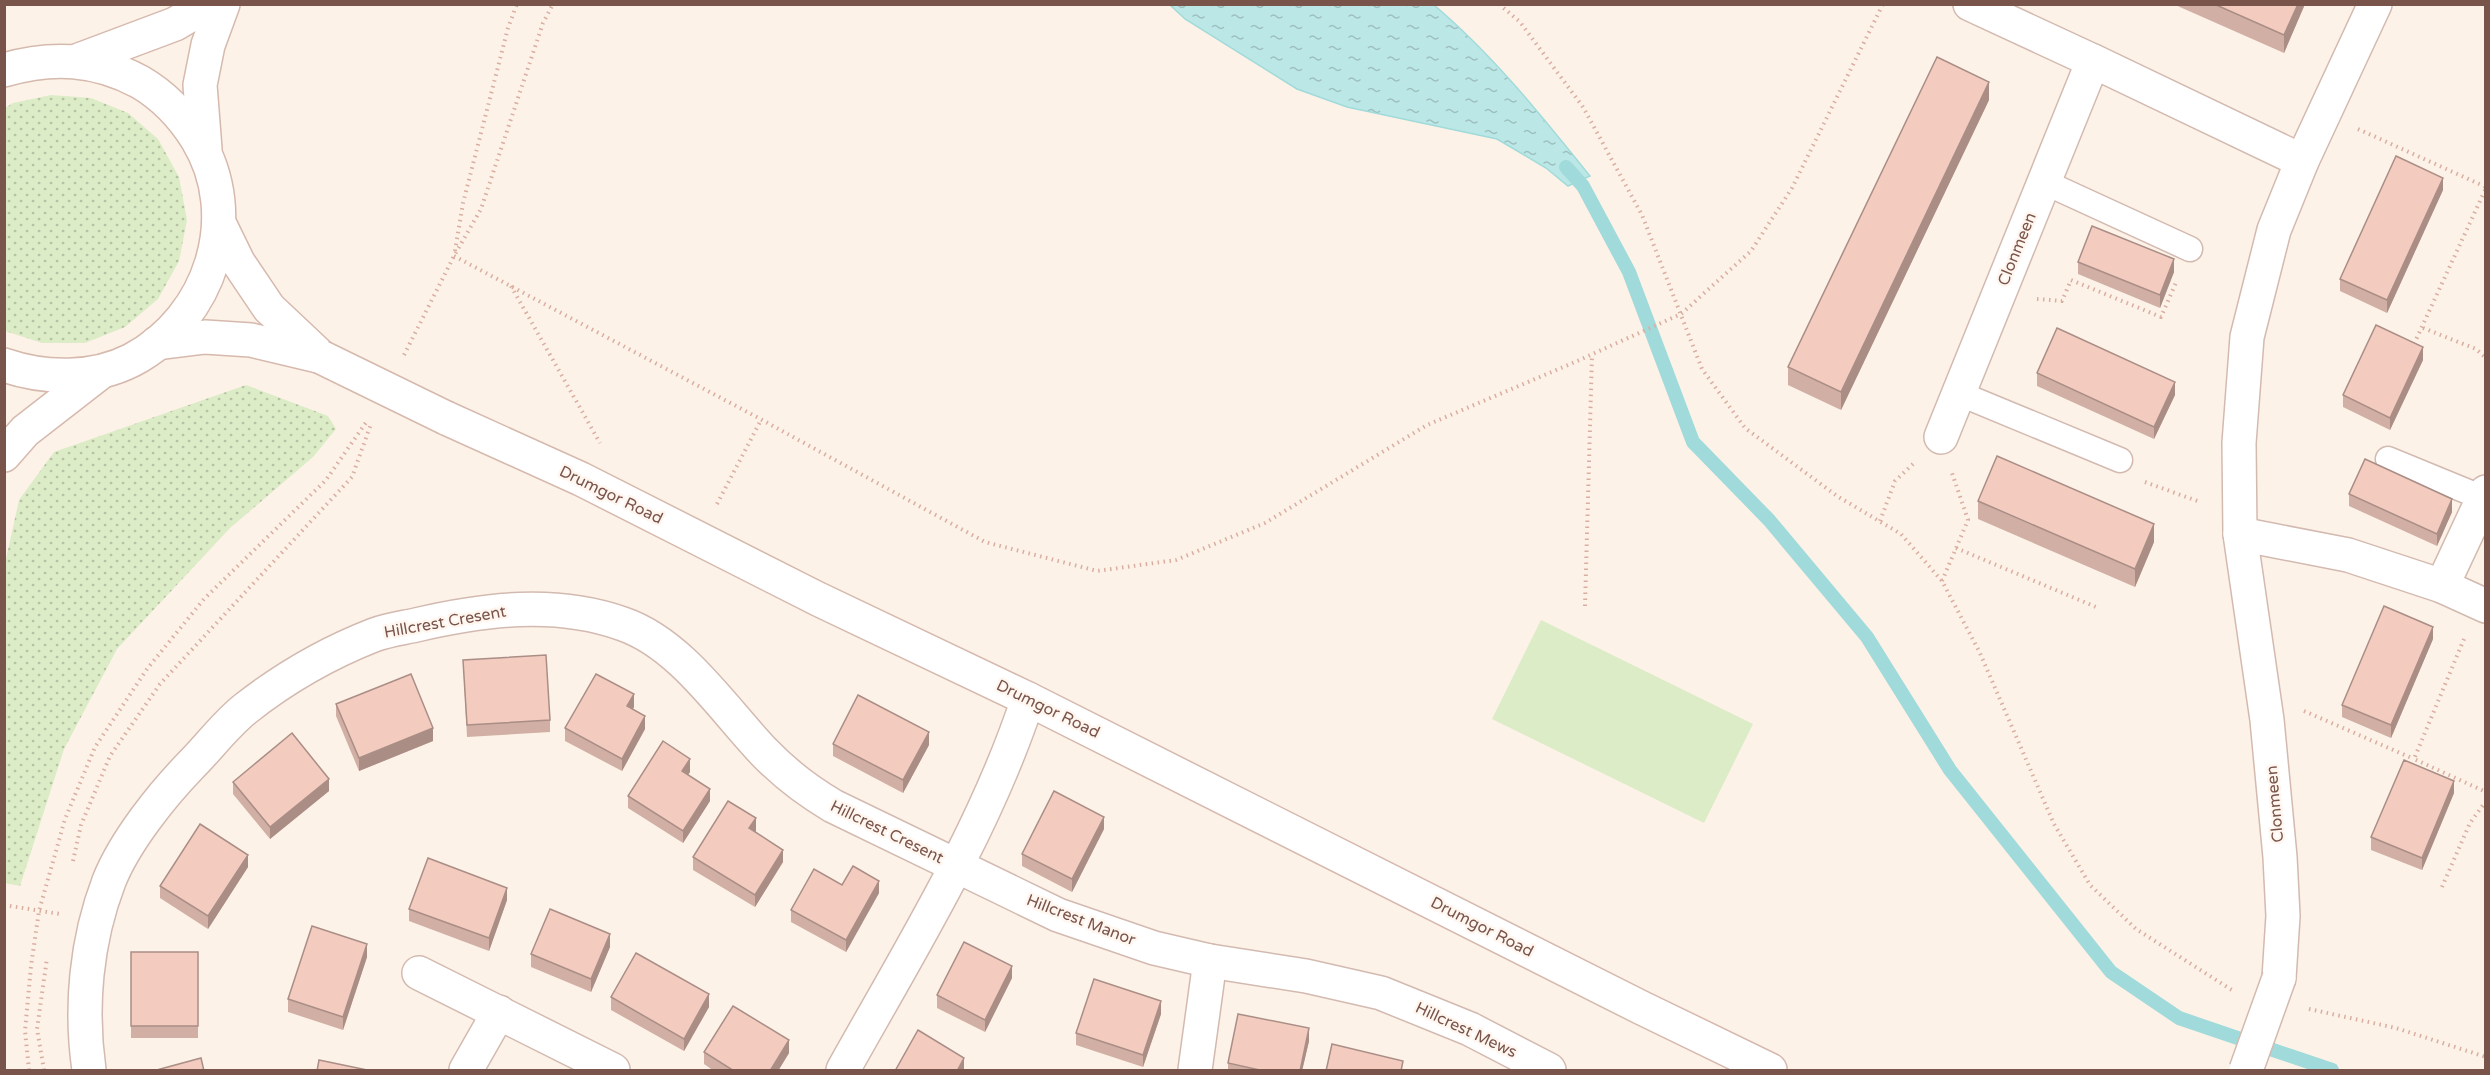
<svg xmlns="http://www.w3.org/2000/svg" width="2490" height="1075" font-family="'Varela Round',sans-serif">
  <defs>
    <pattern id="green-dots" width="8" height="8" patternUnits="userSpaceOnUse" patternTransform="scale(1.5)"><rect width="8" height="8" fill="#dbecc6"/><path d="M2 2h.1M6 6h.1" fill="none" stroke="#b6c2a3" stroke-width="1.8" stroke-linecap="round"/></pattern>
    <pattern id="water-ripples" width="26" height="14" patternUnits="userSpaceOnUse" patternTransform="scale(1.5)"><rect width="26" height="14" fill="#bbe8e7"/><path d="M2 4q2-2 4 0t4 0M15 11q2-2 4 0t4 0" fill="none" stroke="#9dbfbd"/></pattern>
  </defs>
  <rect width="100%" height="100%" fill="#fdf2e8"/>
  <!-- green -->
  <g fill="url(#green-dots)">
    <path d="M51 95 91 98 128 113 158 139 179 177 187 220 179 261 158 299 125 327 85 343H42L5 331V108L13 103Z"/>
    <path d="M246 385 328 416 336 429 313 457 230 528 117 649 64 749 20 886 5 883 4 568 19 500 54 452Z"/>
  </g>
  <!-- pitch -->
  <path fill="#dbecc6" d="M1541 620 1753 724 1704 823 1492 719Z"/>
  <!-- water -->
  <path fill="url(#water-ripples)" stroke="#a1dada" stroke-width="1.5" d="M1170 5H1434C1493 55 1541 115 1590 176L1568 186 1546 168 1497 139 1347 107 1297 89 1185 19Z"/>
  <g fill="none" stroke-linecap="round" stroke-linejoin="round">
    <!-- stream -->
    <path stroke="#a1dada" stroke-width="14" d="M1566 167 1583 186 1629 272 1693 442 1769 520 1867 637 1950 770 2111 972 2179 1018 2332 1070"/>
    <defs>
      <g id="lane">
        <path d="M2044 182 2190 249"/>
        <path d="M1958 393 2120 460"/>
        <path d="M2388 459 2483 498"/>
      </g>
      <g id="street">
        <path d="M1970 4 2093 61"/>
        <path d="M1941 437 2093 61 2302 161"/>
        <path d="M2240 534 2348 555 2442 586 2486 492"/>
        <path d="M2442 586 2486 606"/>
        <path d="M419 973 613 1070"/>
        <path d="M2279 978 2283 916 2280 857 2267 720 2240 534 2239 443 2247 337 2274 230 2302 161 2375 4"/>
        <path d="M89 1070C80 1007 86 941 109 881 125 841 162 795 191 765 209 747 225 725 245 709 283 679 328 653 374 635 387 630 402 628 416 625 484 609 556 600 623 624 681 644 723 709 764 752 786 775 806 790 833 806L1058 915 1154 948 1210 961 1306 976 1381 993 1470 1029 1549 1070"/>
        <path d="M466 1070 499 1012"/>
        <path d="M843 1070C910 950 985 830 1028 699"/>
        <path d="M1195 1070 1210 961"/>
      </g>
      <g id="secondary">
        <path d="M79 60 175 24 209 4"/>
        <path d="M4 70C52 56 96 58 140 82 164 96 182 115 197 139 244 216 211 318 132 360 93 380 45 379 4 365"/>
        <path d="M205 149 200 85 208 45 223 4"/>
        <path d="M219 223 238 262 269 308 321 357"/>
        <path d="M157 343 205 337 251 340 318 356"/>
        <path d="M446 418 581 479 818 599 1028 699 1642 1008 1770 1070"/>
        <path d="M4 455 25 431 101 372"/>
      </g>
    </defs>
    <!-- lane casing -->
    <use href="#lane" stroke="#d3bab0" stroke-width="27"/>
    <!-- street casing -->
    <use href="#street" stroke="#d3bab0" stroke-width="36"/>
    <!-- secondary casing -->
    <use href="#secondary" stroke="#d6b9ad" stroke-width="36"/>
    <!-- path -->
    <g stroke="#d9aea1" stroke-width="4" stroke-dasharray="1.5 4.5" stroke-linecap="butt">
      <path d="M1499 4 1520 22 1583 107 1642 215 1702 369 1745 428 1837 496 1901 534 1942 581 1979 651 2054 824 2090 885 2136 929 2235 992"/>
      <path d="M2358 129 2486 187"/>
      <path d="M455 251 463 203 508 28 517 4"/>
      <path d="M454 256 753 415 985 542 1097 571 1176 560 1265 523 1427 425 1575 362 1681 314 1751 251 1792 188 1883 4"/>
      <path d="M511 286 600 443"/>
      <path d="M2037 299 2062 301 2071 280 2161 317 2177 280"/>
      <path d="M2423 328 2476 349 2486 358"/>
      <path d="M2414 344 2486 188"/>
      <path d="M404 355 454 256 481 209 543 23 553 4"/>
      <path d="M2145 482 2200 502"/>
      <path d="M717 504 761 420"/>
      <path d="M1880 521 1895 481 1914 463"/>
      <path d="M1956 548 2096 607"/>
      <path d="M1942 581 1968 520 1952 473"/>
      <path d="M1585 606 1592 355"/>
      <path d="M2464 639 2414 759 2486 792"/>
      <path d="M2304 711 2414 759"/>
      <path d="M73 861 81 825 110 756 160 684 352 477 371 424"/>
      <path d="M2442 887 2470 823 2486 801"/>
      <path d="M4 905 60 914"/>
      <path d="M2309 1009 2396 1028 2486 1057"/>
      <path d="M29 1070 25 1031 31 966 39 911 65 819 95 747 147 669 204 599 326 480 367 421"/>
      <path d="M44 1070 37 1029 47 958"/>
    </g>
    <!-- lane -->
    <use href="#lane" stroke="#fff" stroke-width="24"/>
    <!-- street -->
    <use href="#street" stroke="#fff" stroke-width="33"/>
    <!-- secondary -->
    <use href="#secondary" stroke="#fff" stroke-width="33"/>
    <defs>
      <path id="street-bridge" d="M2246 1070 2279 978"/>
      <path id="secondary-bridge" d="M321 357 446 418"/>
    </defs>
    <!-- street-bridge casing -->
    <use href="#street-bridge" stroke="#d3bab0" stroke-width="36" stroke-linecap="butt"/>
    <!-- secondary-bridge casing -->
    <use href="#secondary-bridge" stroke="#d6b9ad" stroke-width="36" stroke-linecap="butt"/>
    <!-- street-bridge -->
    <use href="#street-bridge" stroke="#fff" stroke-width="33"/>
    <!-- secondary-bridge -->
    <use href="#secondary-bridge" stroke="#fff" stroke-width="33"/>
  </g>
  <!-- wall -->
  <g fill="#d1afa4">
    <path d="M2173 4H2305L2284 53Z"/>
    <path d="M1989 100 1841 410 1788 385V367Z"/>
    <path d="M2443 190 2387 313 2340 291V279Z"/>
    <path d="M2078 262 2174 272 2160 308 2078 274Z"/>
    <path d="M2486 330V345H2484V332Z"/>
    <path d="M2423 360 2390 430 2343 407V395Z"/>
    <path d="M2037 373 2175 395 2154 439 2037 386Z"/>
    <path d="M2349 494 2452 512 2437 546 2349 506Z"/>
    <path d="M1978 501 2154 542 2135 587 1978 519Z"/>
    <path d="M2433 639 2391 738 2342 717V705Z"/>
    <path d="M463 660 550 720V732L467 737Z"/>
    <path d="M336 704 433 741 359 771 336 716Z"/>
    <path d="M634 707 633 709 645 729 622 771 565 741V728Z"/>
    <path d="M833 744 929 745 903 793 833 756Z"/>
    <path d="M690 772 688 775 710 801 683 843 628 808V796Z"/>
    <path d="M233 782 329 791 270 839 233 794Z"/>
    <path d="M2454 793 2422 870 2371 850V837Z"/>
    <path d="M1104 829 1072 892 1022 866V854Z"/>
    <path d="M756 831 755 832 783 862 755 907 693 870V857Z"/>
    <path d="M248 867 208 929 160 898V886Z"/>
    <path d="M842 885 879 893 846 952 791 922V910Z"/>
    <path d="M507 900 489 951 409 921V909Z"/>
    <path d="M610 947 591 992 531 967V954Z"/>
    <rect x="131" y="952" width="67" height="86"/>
    <path d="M367 957 343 1030 288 1012V999Z"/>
    <path d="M1012 978 985 1032 937 1008V995Z"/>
    <path d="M611 997 709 1007 684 1051 611 1010Z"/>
    <path d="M1161 1014 1143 1067 1076 1045V1033Z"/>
    <path d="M1309 1041 1302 1071H1228V1063Z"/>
    <path d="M704 1052 789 1053 778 1071H714L704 1064Z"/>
  </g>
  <!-- shaded-wall -->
  <g fill="#aa8e86">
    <path d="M2298 4H2305L2284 53V35Z"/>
    <path d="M1989 82V100L1841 410V392Z"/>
    <path d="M2443 178V190L2387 313V300Z"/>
    <path d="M2174 259V272L2160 308V295Z"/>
    <path d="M2423 347V360L2390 430V418Z"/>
    <path d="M2175 382V395L2154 439V427Z"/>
    <path d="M2452 499V512L2437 546V534Z"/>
    <path d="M2154 524V542L2135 587V569Z"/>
    <path d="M2433 627V639L2391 738V725Z"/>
    <path d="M634 694V707L627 719V706Z"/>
    <path d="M645 716V729L622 771V759Z"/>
    <path d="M433 728V741L359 771V758Z"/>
    <path d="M929 732V745L903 793V780Z"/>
    <path d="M690 759V772L682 783V771Z"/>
    <path d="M329 779V791L270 839V827Z"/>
    <path d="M2454 781V793L2422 870V858Z"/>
    <path d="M710 789V801L683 843V831Z"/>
    <path d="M1104 817V829L1072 892V879Z"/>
    <path d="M756 818V831L749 841V828Z"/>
    <path d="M783 850V862L755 907V895Z"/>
    <path d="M248 855V867L208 929V916Z"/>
    <path d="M879 881V893L846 952V940Z"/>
    <path d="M507 888V900L489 951V938Z"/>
    <path d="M610 934V947L591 992V979Z"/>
    <path d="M367 944V957L343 1030V1017Z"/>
    <path d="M1012 966V978L985 1032V1020Z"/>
    <path d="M709 994V1007L684 1051V1039Z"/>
    <path d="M1161 1001V1014L1143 1067V1055Z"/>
    <path d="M1309 1028V1041L1302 1071H1300Z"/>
    <path d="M789 1040V1053L778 1071H770Z"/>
    <path d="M964 1058V1071H957Z"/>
  </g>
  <!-- building -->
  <g fill="#f3cbbf" stroke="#aa8e86" stroke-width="1.5">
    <path d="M2214 4H2298L2284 35Z"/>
    <path d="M1937 57 1989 82 1841 392 1788 367Z"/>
    <path d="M2396 156 2443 178 2387 300 2340 279Z"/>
    <path d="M2092 226 2174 259 2160 295 2078 262Z"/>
    <path d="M2376 325 2423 347 2390 418 2343 395Z"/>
    <path d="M2057 328 2175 382 2154 427 2037 373Z"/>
    <path d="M1997 456 2154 524 2135 569 1978 501Z"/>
    <path d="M2365 459 2452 499 2437 534 2349 494Z"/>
    <path d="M2384 606 2433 627 2391 725 2342 705Z"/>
    <path d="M546 655 550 720 467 725 463 660Z"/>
    <path d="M411 674 433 728 359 758 336 704Z"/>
    <path d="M596 674 634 694 627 706 645 716 622 759 565 728Z"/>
    <path d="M858 695 929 732 903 780 833 744Z"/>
    <path d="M292 733 329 779 270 827 233 782Z"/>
    <path d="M663 741 690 759 682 771 710 789 683 831 628 796Z"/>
    <path d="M2404 760 2454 781 2422 858 2371 837Z"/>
    <path d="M1054 791 1104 817 1072 879 1022 854Z"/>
    <path d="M728 801 756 818 749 828 783 850 755 895 693 857Z"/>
    <path d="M200 824 248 855 208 916 160 886Z"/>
    <path d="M428 858 507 888 489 938 409 909Z"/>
    <path d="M853 866 879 881 846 940 791 910 814 869 842 885Z"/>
    <path d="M550 909 610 934 591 979 531 954Z"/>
    <path d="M312 926 367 944 343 1017 288 999Z"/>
    <path d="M964 942 1012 966 985 1020 937 995Z"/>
    <rect x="131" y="952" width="67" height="74"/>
    <path d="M636 953 709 994 684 1039 611 997Z"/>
    <path d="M1094 979 1161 1001 1143 1055 1076 1033Z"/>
    <path d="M733 1006 789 1040 770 1071H734L704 1052Z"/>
    <path d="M1238 1014 1309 1028 1300 1071H1264L1228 1063Z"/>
    <path d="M918 1030 964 1058 957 1071H895Z"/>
    <path d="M1332 1044 1403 1061 1401 1071H1326Z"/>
    <path d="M201 1058 204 1071H153Z"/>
    <path d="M319 1060 372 1071H317Z"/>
  </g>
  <g text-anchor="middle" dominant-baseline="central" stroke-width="5" stroke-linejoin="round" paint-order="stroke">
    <!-- street labels -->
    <g font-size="16" fill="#79544b" stroke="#fff6ef">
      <text transform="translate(2017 249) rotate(-68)">Clonmeen</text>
      <text transform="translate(611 495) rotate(26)">Drumgor Road</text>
      <text transform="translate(445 622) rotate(-10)">Hillcrest Cresent</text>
      <text transform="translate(1048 709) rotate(26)">Drumgor Road</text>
      <text transform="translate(2275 804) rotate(-95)">Clonmeen</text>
      <text transform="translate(887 832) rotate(26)">Hillcrest Cresent</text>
      <text transform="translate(1081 920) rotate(21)">Hillcrest Manor</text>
      <text transform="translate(1482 927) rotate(27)">Drumgor Road</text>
      <text transform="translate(1466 1030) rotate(25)">Hillcrest Mews</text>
    </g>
  </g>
  <!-- border -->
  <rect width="2490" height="1075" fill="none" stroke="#79544b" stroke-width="12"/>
</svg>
